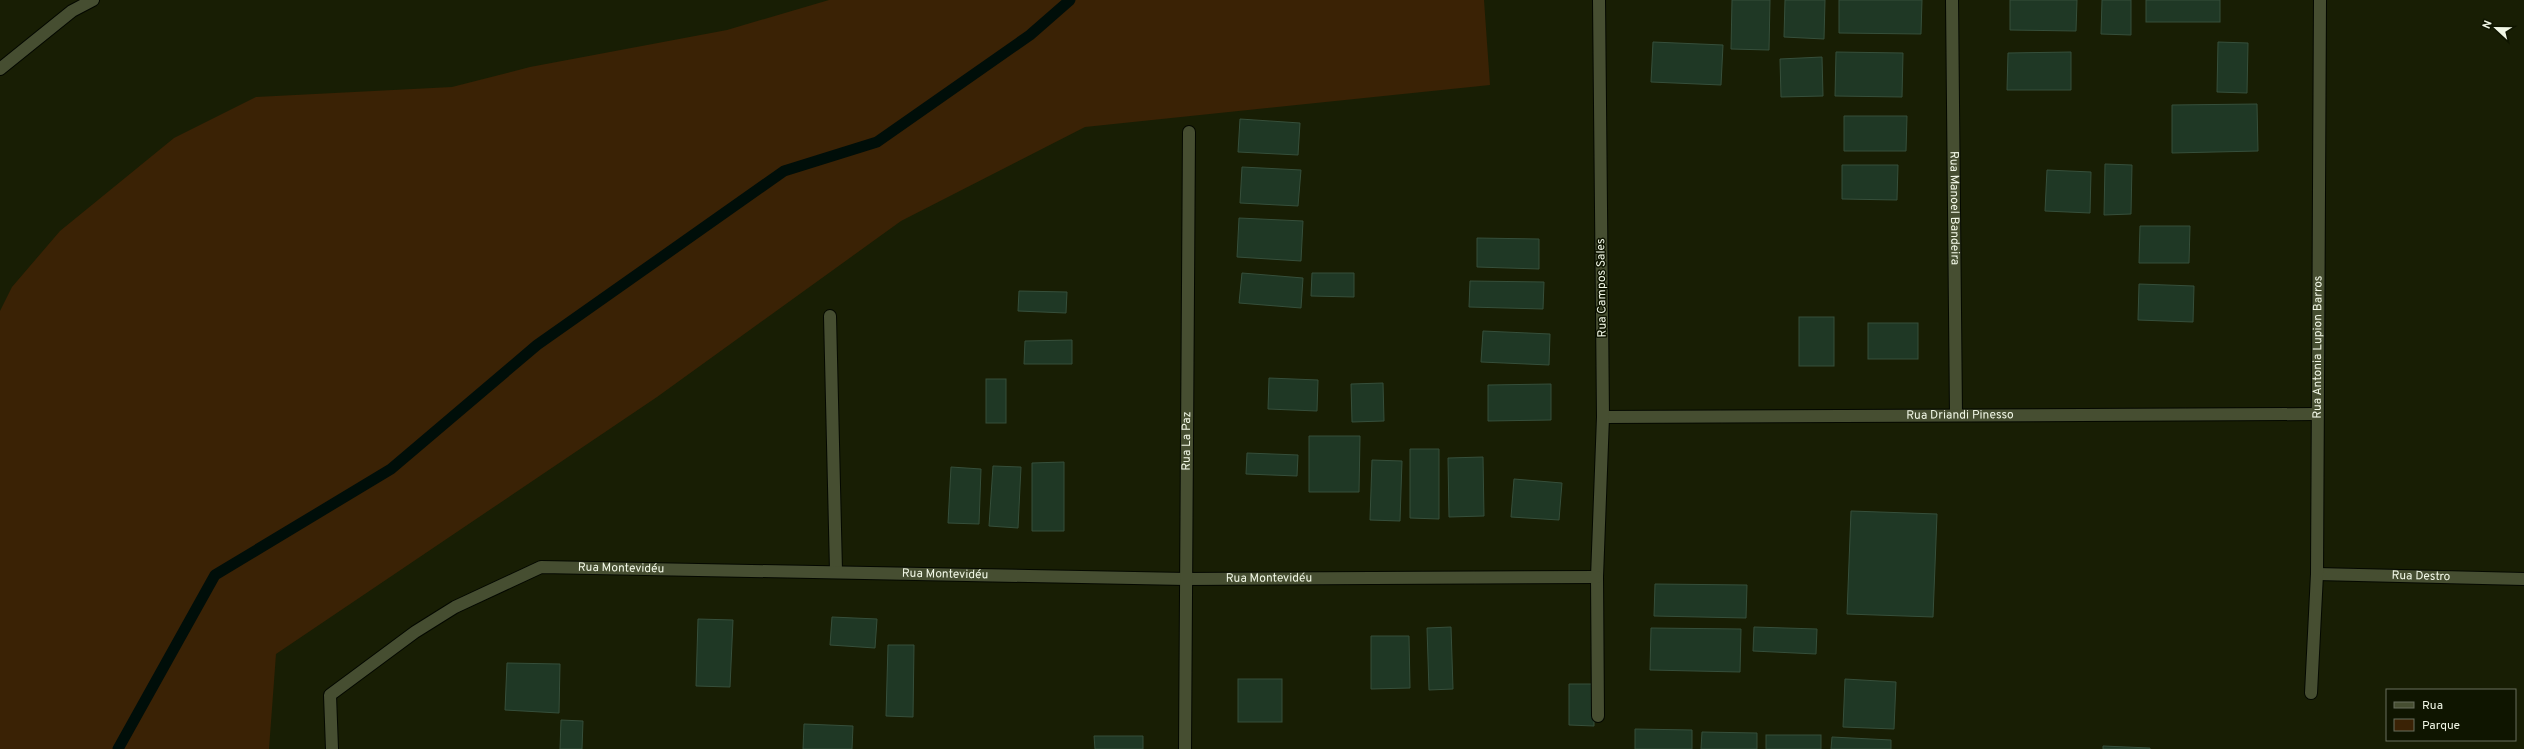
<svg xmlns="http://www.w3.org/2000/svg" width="2524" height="749" font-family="Overpass,sans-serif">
  <rect width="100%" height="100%" fill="#181e04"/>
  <!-- green -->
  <path fill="#3a2205" d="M829 0H1484L1490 85 1085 127 901 221 657 397 276 654 269 749H0V311L12 287 60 231 174 138 256 97 452 87 530 67 727 30Z"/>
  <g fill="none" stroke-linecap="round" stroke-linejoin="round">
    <!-- stream -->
    <path stroke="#000e09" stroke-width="11" d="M118 749 215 575 391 469 537 345 784 171 877 142 1030 35 1070 0"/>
  </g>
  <!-- building -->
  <g fill="#1f3825" stroke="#364f3b">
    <path d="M1732 0H1770L1769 50 1731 49Z"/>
    <path d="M1785 0H1825L1824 39 1784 37Z"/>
    <path d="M1839 0H1922L1921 34 1839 33Z"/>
    <path d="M2010 0H2077L2076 31 2010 30Z"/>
    <path d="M2102 0H2131V35L2101 34Z"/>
    <rect x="2146" y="0" width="74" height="22"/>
    <path d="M1653 42 1723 45 1721 85 1651 82Z"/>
    <path d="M2218 42 2248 43 2247 93 2217 92Z"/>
    <path d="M1836 52 1903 53 1902 97 1835 96Z"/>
    <path d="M2071 52V90H2007L2008 53Z"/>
    <path d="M1822 57 1823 96 1781 97 1780 59Z"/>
    <path d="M2257 104 2258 151 2172 153V105Z"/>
    <path d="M1844 116H1907L1906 151H1844Z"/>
    <path d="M1240 119 1300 123 1298 155 1238 152Z"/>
    <path d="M2105 164 2132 165 2131 214 2104 215Z"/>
    <path d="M1842 165H1898L1897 200 1842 199Z"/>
    <path d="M1242 167 1301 170 1298 206 1240 203Z"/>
    <path d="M2047 170 2091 172 2090 213 2045 211Z"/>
    <path d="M1239 218 1303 221 1301 261 1237 257Z"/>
    <path d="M2140 226H2190L2189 263H2139Z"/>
    <path d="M1477 238 1539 239V269L1477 267Z"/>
    <path d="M1242 273 1303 278 1301 308 1239 303Z"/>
    <path d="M1312 273H1354V297L1311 296Z"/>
    <path d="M1470 281 1544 282 1543 309 1469 307Z"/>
    <path d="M2139 284 2194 286 2193 322 2138 320Z"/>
    <path d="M1019 291 1067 292 1066 313 1018 311Z"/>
    <rect x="1799" y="317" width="35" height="49"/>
    <rect x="1868" y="323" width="50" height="36"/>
    <path d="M1483 331 1550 334 1549 365 1481 362Z"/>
    <path d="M1072 340V364H1024L1025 341Z"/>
    <path d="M1269 378 1318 380 1317 411 1268 409Z"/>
    <rect x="986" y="379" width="20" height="44"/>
    <path d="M1383 383 1384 421 1352 422 1351 384Z"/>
    <path d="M1551 384V420L1488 421V385Z"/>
    <path d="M1309 436H1360L1359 492H1309Z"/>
    <path d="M1410 449H1439V519L1410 518Z"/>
    <path d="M1247 453 1298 455 1297 476 1246 474Z"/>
    <path d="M1483 457 1484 516 1449 517 1448 458Z"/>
    <path d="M1372 460 1402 461 1400 521 1370 520Z"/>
    <path d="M1064 462V531H1032V463Z"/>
    <path d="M993 466 1021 467 1018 528 989 526Z"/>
    <path d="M951 467 981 469 979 524 948 523Z"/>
    <path d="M1514 479 1562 483 1559 520 1511 517Z"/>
    <path d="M1851 511 1937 514 1933 617 1847 614Z"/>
    <path d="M1655 584 1747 585 1746 618 1654 616Z"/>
    <path d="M832 617 877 619 875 648 830 645Z"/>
    <path d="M698 619 733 620 730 687 696 686Z"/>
    <path d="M1451 627 1453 689 1429 690 1427 628Z"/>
    <path d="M1754 627 1817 629 1816 654 1753 651Z"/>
    <path d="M1651 628 1741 629 1740 672 1650 670Z"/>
    <path d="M1371 636H1409L1410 688 1371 689Z"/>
    <path d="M888 645H914L913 717 886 716Z"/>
    <path d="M507 663 560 664 559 713 505 710Z"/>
    <rect x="1238" y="679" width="44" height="43"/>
    <path d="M1845 679 1896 682 1894 729 1843 727Z"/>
    <path d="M1569 684H1594V726L1569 725Z"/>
    <path d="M561 720 583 721 582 749H560Z"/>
    <path d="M804 724 853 726 852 749H803Z"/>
    <path d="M1635 729 1692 730V749H1635Z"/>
    <path d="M1702 732 1757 733V749H1701Z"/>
    <rect x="1766" y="735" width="55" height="14"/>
    <path d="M1094 736H1143V749H1095Z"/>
    <path d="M1832 737 1891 740V749H1831Z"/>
    <path d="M2103 746 2150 748V749H2103Z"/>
  </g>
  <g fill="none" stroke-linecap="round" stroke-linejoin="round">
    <defs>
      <g id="minor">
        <path id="s1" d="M1952 0 1956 415"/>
        <path d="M0 69 72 11 93 0"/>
        <path d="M830 316 836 571"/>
        <path id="s2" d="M1603 417 2316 414"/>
        <path id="s3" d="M2317 574 2524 579"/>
        <path id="s4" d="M2311 693 2317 574 2320 0"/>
        <path d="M1598 716 1597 577 1603 417 1599 0"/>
        <path id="s5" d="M332 749 330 695 415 632 455 607 541 567 1186 579 1597 577"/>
        <path id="s6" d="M1185 749 1189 132"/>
      </g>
    </defs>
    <!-- minor casing -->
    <use href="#minor" stroke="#040800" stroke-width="14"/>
    <!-- minor -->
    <use href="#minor" stroke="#464e31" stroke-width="12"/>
  </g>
  <g text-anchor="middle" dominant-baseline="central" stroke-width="3" stroke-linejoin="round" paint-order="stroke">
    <!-- street labels -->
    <g font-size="12" fill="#f1f7e6" stroke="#0f1500">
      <text stroke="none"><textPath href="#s1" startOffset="208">Rua Manoel Bandeira</textPath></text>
      <text transform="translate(1602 288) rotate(-91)">Rua Campos Sales</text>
      <text stroke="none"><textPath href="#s4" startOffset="346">Rua Antonia Lupion Barros</textPath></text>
      <text stroke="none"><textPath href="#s2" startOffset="357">Rua Driandi Pinesso</textPath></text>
      <text stroke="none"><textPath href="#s6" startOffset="308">Rua La Paz</textPath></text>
      <text stroke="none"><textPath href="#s5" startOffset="382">Rua Montevidéu</textPath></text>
      <text stroke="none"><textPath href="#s5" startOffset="706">Rua Montevidéu</textPath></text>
      <text stroke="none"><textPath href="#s3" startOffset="104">Rua Destro</textPath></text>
      <text stroke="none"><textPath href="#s5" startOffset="1030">Rua Montevidéu</textPath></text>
    </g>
  </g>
  <!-- legend -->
  <rect x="2386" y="689" width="130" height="52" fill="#0f1500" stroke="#696f5c"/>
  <rect x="2394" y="702" width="20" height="6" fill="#464e31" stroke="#696f5c"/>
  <text x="2422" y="709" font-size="12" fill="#f1f7e6">Rua</text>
  <rect x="2394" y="719" width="20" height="12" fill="#3a2205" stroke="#696f5c"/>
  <text x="2422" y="729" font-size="12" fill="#f1f7e6">Parque</text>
  <!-- north arrow -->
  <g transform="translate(2496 28) rotate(292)" stroke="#0f1500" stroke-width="3" paint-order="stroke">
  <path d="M0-3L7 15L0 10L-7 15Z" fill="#f1f7e6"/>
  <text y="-6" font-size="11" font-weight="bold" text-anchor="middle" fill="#f1f7e6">N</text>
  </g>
</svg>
